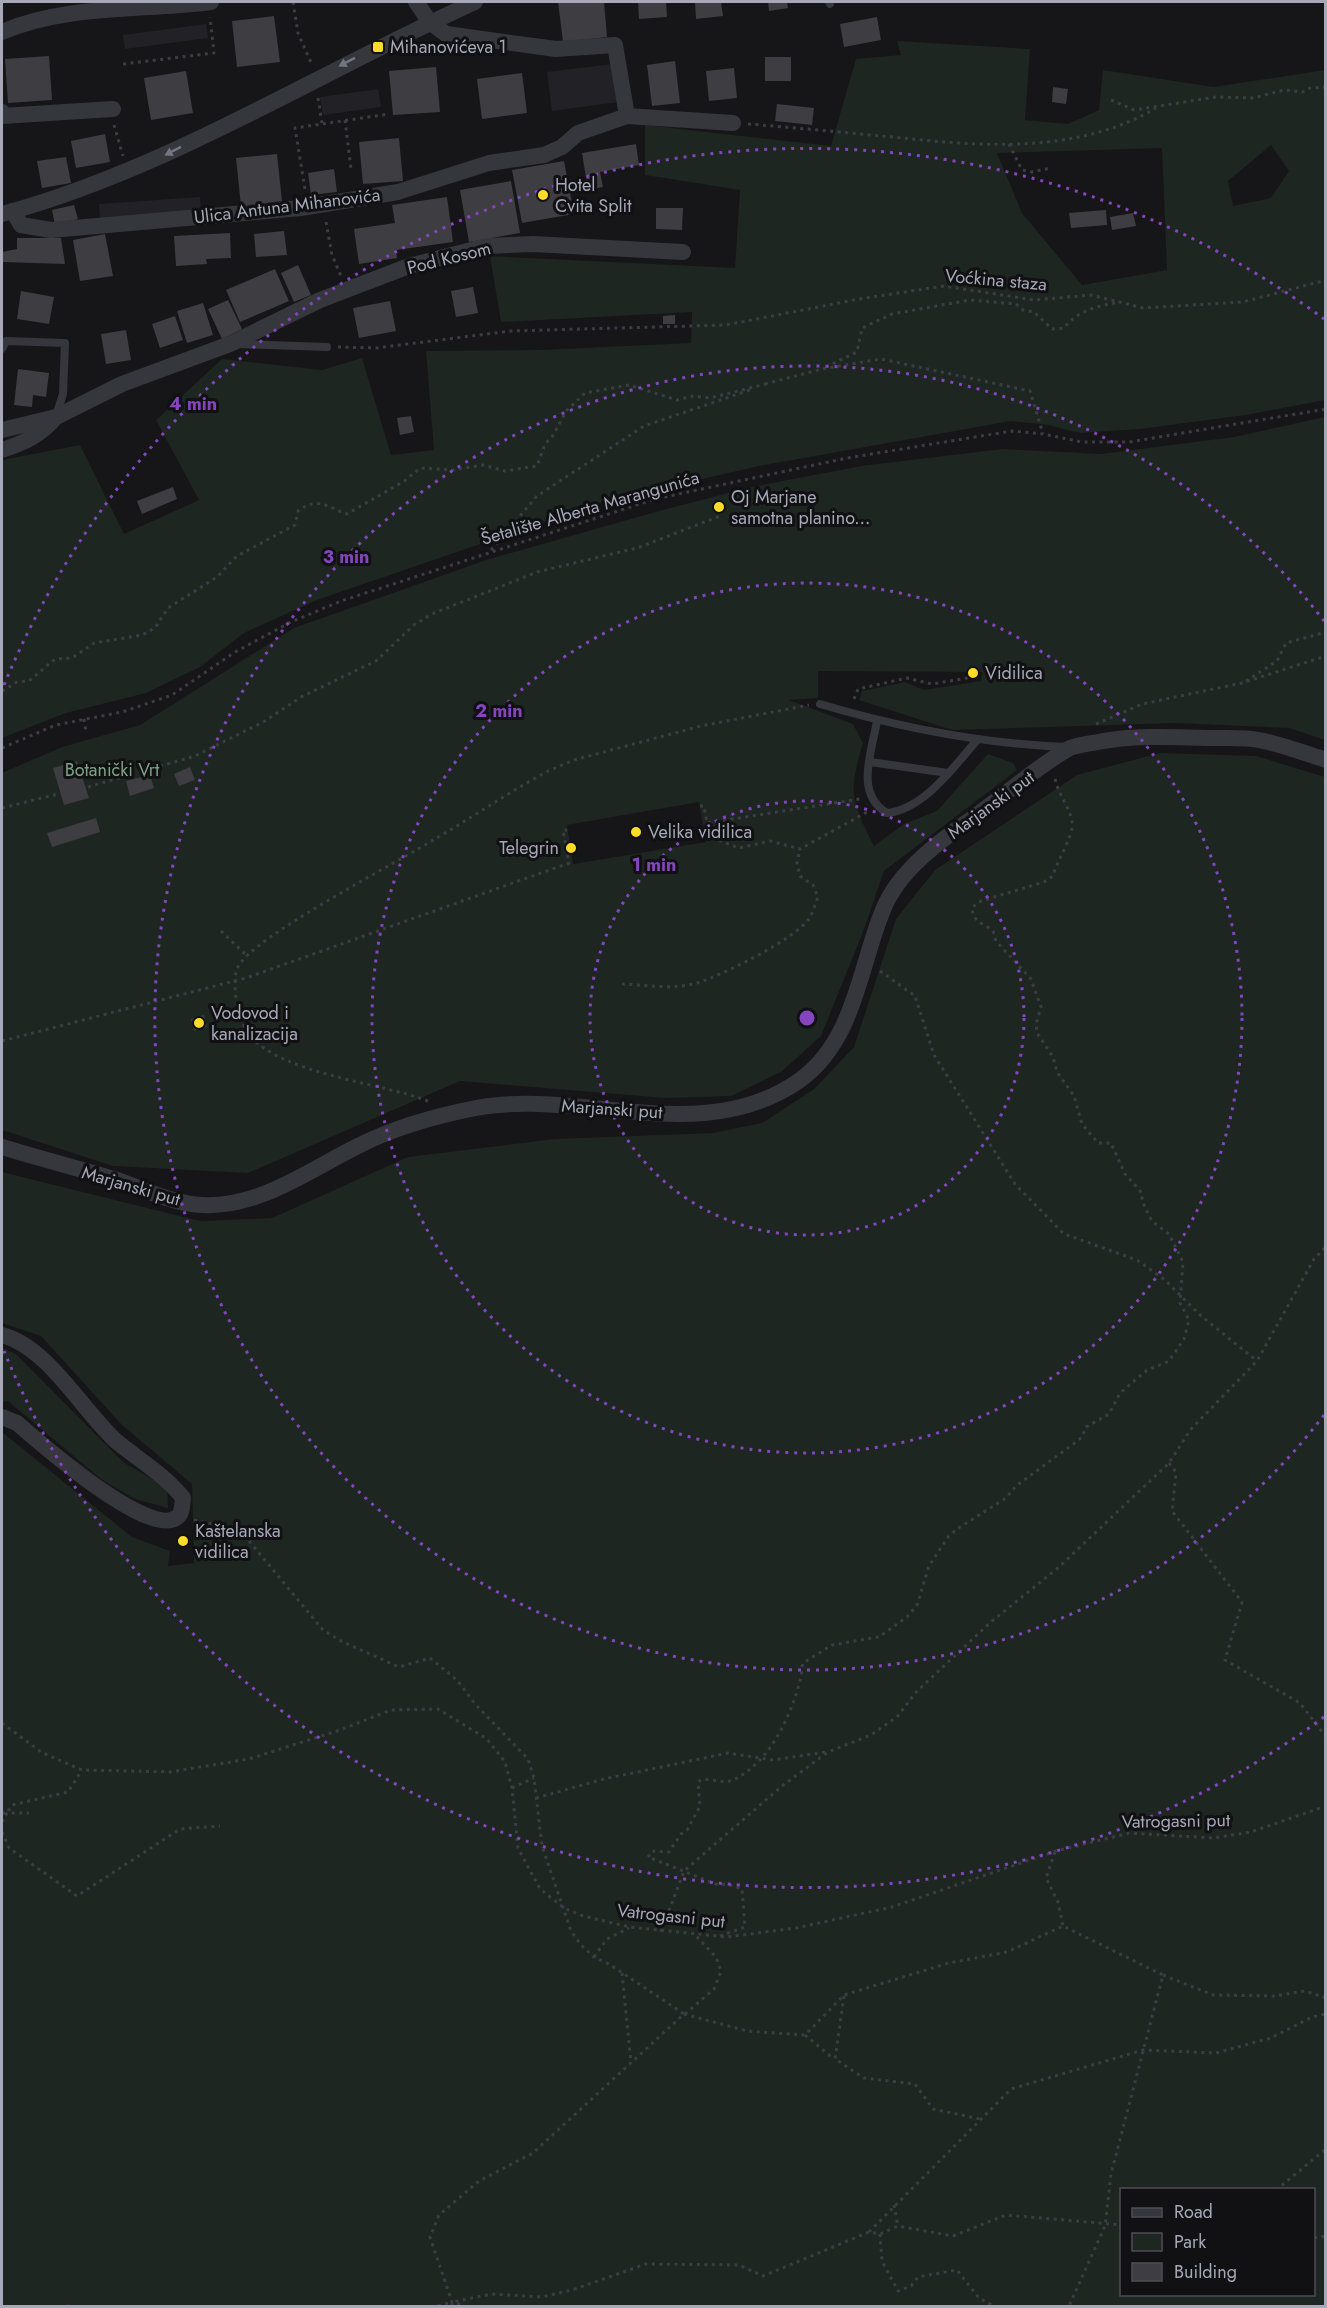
<svg xmlns="http://www.w3.org/2000/svg" width="1327" height="2308" font-family="Jost,sans-serif">
  <rect width="100%" height="100%" fill="#161518"/>
  <!-- built -->
  <g fill="#222125">
    <path d="M206 24 208 38 125 49 123 35Z"/>
    <path d="M613 64 618 102 552 111 547 72Z"/>
    <path d="M378 89 381 107 323 115 320 97Z"/>
    <path d="M200 197 201 213 100 219 99 204Z"/>
  </g>
  <!-- green -->
  <g fill="#1d2620" fill-rule="evenodd">
    <path d="M897 41 1030 49 1025 120 1068 124 1099 110 1103 70 1214 87 1325 70V400L1246 415 1140 429 1080 433 1048 425 1011 421 759 466 602 502 317 600 244 633 200 667 146 693 66 713 2 738V460L80 445 124 534 199 500 156 420 222 359 322 370 362 358 391 455 434 450 426 351 540 350 691 343 692 312 501 322 490 256 735 268 740 190 645 175V125L831 146 856 59 901 55ZM1271 145 1289 171 1271 198 1233 206 1228 181ZM1162 148 1167 270 1082 285 1022 213 997 153Z"/>
    <path d="M1325 417V740L1289 728 1176 723 952 730 859 700 862 691 905 682 924 690 981 681 982 672 818 671V698L789 700 853 724 863 743C848 793 851 800 874 846L904 824 937 811 988 754 1013 763 1017 770 884 871 863 932 821 1036 781 1072 731 1096 665 1098 460 1081 248 1173 113 1166 2 1130V773L62 747 140 725 294 628 489 559 659 511 747 488 861 466 1002 449 1101 454 1234 437ZM699 802 706 842 573 864 567 825Z"/>
    <path d="M1160 753 1256 756 1325 777V2306H2V1432L132 1537 170 1551 168 1566 194 1563 192 1484 122 1425 41 1336 2 1323V1172L200 1221 272 1218 408 1157 554 1139 713 1133 762 1123 814 1089 854 1047 896 919 935 870 1077 775ZM1122 2190H1314V2294H1122Z"/>
    <path d="M2 1348 16 1354 123 1462 167 1488 168 1508 135 1499 101 1479 8 1401 2 1402Z"/>
  </g>
  <!-- building -->
  <g fill="#3d3d42">
    <path d="M558 2H604L607 37 563 42Z"/>
    <path d="M638 2H666L667 17 639 19Z"/>
    <path d="M695 2H721L723 16 696 19Z"/>
    <path d="M768 2H787L788 8 769 11Z"/>
    <path d="M274 16 280 62 237 67 232 21Z"/>
    <path d="M877 17 881 40 844 47 840 24Z"/>
    <path d="M49 56 52 100 8 103 5 59Z"/>
    <rect x="765" y="57" width="26" height="24"/>
    <path d="M675 61 680 103 652 106 647 65Z"/>
    <path d="M436 67 440 112 393 115 389 71Z"/>
    <path d="M734 68 737 98 709 101 706 71Z"/>
    <path d="M186 71 193 113 151 120 144 78Z"/>
    <path d="M522 73 527 113 482 119 477 79Z"/>
    <path d="M1053 87 1068 89 1066 104 1052 102Z"/>
    <path d="M777 104 814 108 812 125 775 121Z"/>
    <path d="M105 134 110 162 76 168 71 141Z"/>
    <path d="M399 138 403 181 363 184 359 142Z"/>
    <path d="M636 144 639 165 600 172 603 187 588 190 582 153Z"/>
    <path d="M277 154 282 201 241 206 236 158Z"/>
    <path d="M66 157 71 183 42 188 37 161Z"/>
    <path d="M564 161 574 214 522 223 512 170Z"/>
    <path d="M334 169 337 192 311 195 308 173Z"/>
    <path d="M511 181 520 233 469 242 460 190Z"/>
    <path d="M447 197 453 242 396 250 397 258 359 264 354 229 395 223 392 205Z"/>
    <path d="M74 205 78 219 55 225 52 210Z"/>
    <path d="M656 208H683L682 230 656 229Z"/>
    <path d="M1106 210 1107 225 1071 228 1069 213Z"/>
    <path d="M1133 213 1136 226 1112 230 1110 217Z"/>
    <path d="M284 231 287 255 256 257 254 234Z"/>
    <path d="M230 233 231 258 206 259 207 264 176 266 174 236Z"/>
    <path d="M105 234 113 276 80 281 73 240Z"/>
    <path d="M17 238H61L65 264 2 262V252L17 249Z"/>
    <path d="M298 265 311 295 294 302 281 273Z"/>
    <path d="M275 269 289 301 240 322 226 290Z"/>
    <path d="M473 287 478 313 456 317 451 291Z"/>
    <path d="M21 291 54 297 49 324 17 319Z"/>
    <path d="M228 300 242 329 222 339 208 309Z"/>
    <path d="M390 301 396 331 359 338 353 308Z"/>
    <path d="M203 303 213 335 187 343 177 311Z"/>
    <path d="M675 315V324H663V316Z"/>
    <path d="M175 316 183 340 160 348 152 324Z"/>
    <path d="M126 330 131 360 106 364 101 334Z"/>
    <path d="M18 369 49 373 46 397 33 395 32 407 14 405Z"/>
    <path d="M411 416 414 432 400 435 397 418Z"/>
    <path d="M173 487 177 499 142 514 137 501Z"/>
    <path d="M77 761 89 798 64 805 53 768Z"/>
    <path d="M190 767 195 780 179 786 174 774Z"/>
    <path d="M150 775 154 788 130 796 126 781Z"/>
    <path d="M96 818 100 832 52 847 47 833Z"/>
    <path d="M204 1015 207 1027 194 1031 191 1019Z"/>
  </g>
  <g fill="none" stroke-linecap="round" stroke-linejoin="round">
    <!-- path -->
    <g stroke="#3c3d44" stroke-width="3" stroke-dasharray="3 4.5" stroke-linecap="butt">
      <path d="M293 2 298 33 312 65"/>
      <path d="M123 64 214 53 210 17"/>
      <path d="M318 98 322 123"/>
      <path d="M1111 100 1134 110 1216 97 1254 98 1284 90 1303 92 1310 88 1326 87"/>
      <path d="M345 120 351 169"/>
      <path d="M748 124C799 128 851 133 902 138 987 147 1080 153 1156 108"/>
      <path d="M114 125 123 156"/>
      <path d="M1009 144 1022 170 1032 172 1051 168"/>
      <path d="M305 189 295 128 389 114"/>
      <path d="M326 222 332 255 341 276"/>
      <path d="M338 347 376 348 511 331 726 325 859 299 944 286 1034 300 1091 295 1143 308 1243 302 1326 280"/>
      <path d="M826 367 857 352 862 328 892 314 970 300 1016 304 1023 310 1034 312 1052 329 1064 328C1078 310 1098 306 1119 302"/>
      <path d="M765 384 822 369 881 359 1030 391 1043 434"/>
      <path d="M491 550 537 496 644 426 753 389"/>
      <path d="M1246 681 1277 661 1286 643 1326 632"/>
      <path d="M2 691 17 682 29 681 55 659 72 658 94 643 142 635 155 628 168 608 217 577 237 556 295 525 298 511C318 496 327 507 347 514L406 480 420 468 453 470 483 465 505 471 537 466 545 444 552 437 567 410 585 393 629 385 677 400 693 396 710 398 766 384"/>
      <path d="M854 699 858 689 907 678 932 684 973 677V673"/>
      <path d="M84 719 86 732"/>
      <path d="M1096 724 1142 704 1242 683 1326 656"/>
      <path d="M2 748 56 725 122 712 172 695 235 652 291 622 341 601 655 499 847 458 1012 431 1043 434 1082 442H1129L1326 409"/>
      <path d="M88 787 195 756 265 721 301 697 376 661 414 625 432 614 537 572 637 548 723 515"/>
      <path d="M700 806H704L707 823 860 799"/>
      <path d="M2 808 58 794"/>
      <path d="M705 835 739 848 770 841 800 849 867 812"/>
      <path d="M221 931 247 956"/>
      <path d="M880 971 915 996 934 1055 1015 1184 1064 1234 1137 1260 1165 1280 1200 1315 1257 1361"/>
      <path d="M622 984C646 985 674 990 697 983 723 975 793 940 809 919 813 913 815 904 818 897L813 885 800 876 797 863 800 849"/>
      <path d="M2 1041 246 978 569 863 563 830H567"/>
      <path d="M428 1101C381 1083 283 1074 250 1036 239 1023 230 982 238 967 251 938 400 861 435 839 473 817 509 792 548 771L574 760 701 726 809 705"/>
      <path d="M1169 1463 1176 1472 1172 1511 1242 1602 1225 1660 1300 1703 1326 1737"/>
      <path d="M194 1520 227 1527 249 1541 323 1630 341 1641 399 1667 430 1658 457 1680 476 1705 528 1759 534 1778 542 1846 571 1931 581 1945 594 1957 609 1964 684 2014 533 2153 479 2181 439 2215 430 2237 452 2302 464 2306"/>
      <path d="M2 1723 41 1752 82 1770 170 1772 249 1759 340 1730 391 1710 438 1709 487 1739 505 1762 512 1788 518 1848 540 1889 564 1908 583 1916 630 1927 727 1937 796 1928 892 1907 1056 1851 1129 1833 1213 1838 1251 1832 1326 1806"/>
      <path d="M512 1788 534 1778"/>
      <path d="M536 1798 604 1779 728 1753 773 1760 826 1752"/>
      <path d="M2 1813H7L12 1805 68 1792 82 1770"/>
      <path d="M2 1822 7 1813H29"/>
      <path d="M2 1832 9 1848 77 1896 180 1829 220 1826"/>
      <path d="M1055 1852 1046 1878 1058 1902 1063 1926"/>
      <path d="M661 1932 684 1871 782 1786 828 1752 871 1735 897 1717 917 1691 991 1622 1059 1567 1169 1463 1191 1429 1257 1361 1314 1259 1326 1247"/>
      <path d="M720 1936 745 1927 742 1889 727 1884 718 1885 648 1857 652 1851 669 1852 681 1834 687 1830 700 1806 698 1782C707 1775 722 1785 733 1780 770 1763 792 1714 801 1677 802 1672 801 1668 803 1663L832 1645 879 1637 907 1617 917 1605 929 1566 948 1537 957 1529 1006 1498 1016 1486 1076 1442 1082 1437 1086 1427 1109 1414 1120 1393 1146 1371 1169 1361 1184 1339 1189 1320 1180 1303 1183 1262 1169 1234 1153 1222 1149 1216 1142 1200V1193L1125 1174 1111 1143H1098L1082 1124 1074 1096 1057 1072 1053 1057 1037 1033 1036 1024 1041 1007 1031 979 996 941 993 931C984 923 973 923 972 908L978 902 1044 882 1053 876C1057 860 1074 836 1072 822 1070 807 1057 793 1055 778"/>
      <path d="M594 1957 607 1939 629 1928"/>
      <path d="M622 1973 631 2063"/>
      <path d="M1163 1975 1213 1995 1274 1996 1305 1991 1326 1998"/>
      <path d="M844 1996 835 2059 864 2078 915 2084 933 2109 980 2119"/>
      <path d="M684 2014 747 2031 805 2035 844 1995 949 1963 1007 1952 1063 1926 1163 1975 1111 2174 1105 2226 1069 2306"/>
      <path d="M685 2014 714 1989 721 1971 716 1957 696 1936"/>
      <path d="M805 2035 834 2059"/>
      <path d="M1276 2190 1326 2149"/>
      <path d="M894 2205 898 2226"/>
      <path d="M869 2232 1011 2089 1143 2050 1216 2053 1271 2038 1312 2017 1326 2014"/>
      <path d="M880 2234 882 2261 898 2291 911 2286 918 2277 957 2270 979 2298 994 2306"/>
      <path d="M1314 2238 1326 2236"/>
      <path d="M67 2306H74"/>
      <path d="M438 2306 452 2302"/>
      <path d="M452 2306V2302L492 2294 542 2297 572 2290 646 2264 739 2265 763 2276 869 2232 880 2234 898 2226 953 2236 1006 2215 1122 2225"/>
    </g>
    <!-- service -->
    <g stroke="#36363d" stroke-width="8">
      <path d="M829 2 830 4"/>
      <path d="M236 344 327 347"/>
      <path d="M2 349 6 341 65 343 63 394 56 416"/>
      <path d="M820 704C901 728 983 744 1067 747"/>
      <path d="M877 721C872 751 854 794 887 813 925 809 955 765 978 739"/>
      <path d="M870 762 948 773"/>
    </g>
    <!-- minor -->
    <g stroke="#36363d" stroke-width="16">
      <path d="M416 2 430 22 446 34 556 49 615 45 627 116"/>
      <path d="M2 32C67 4 142 11 211 2"/>
      <path d="M2 112V116L113 109"/>
      <path d="M13 211 21 225 51 230 301 208 398 192 489 163 544 155 562 147 578 133 627 116 733 123"/>
      <path d="M2 214C166 170 320 72 475 2"/>
      <path d="M2 430 56 417 122 384 230 344 320 300 409 266 487 246 533 244 683 252"/>
      <path d="M2 450C24 443 41 435 56 417"/>
      <path d="M2 1147C41 1159 81 1169 120 1181 146 1190 174 1204 202 1205 259 1208 309 1170 358 1146 395 1127 435 1116 476 1108 582 1088 703 1149 800 1080 855 1040 859 968 883 910 898 871 941 840 974 817 1005 795 1035 768 1068 749 1076 745 1088 744 1098 742 1136 735 1173 737 1213 738 1228 738 1244 737 1259 740 1281 744 1304 753 1326 760"/>
      <path d="M2 1335C48 1347 82 1410 116 1441 139 1460 165 1475 183 1498 182 1505 183 1514 176 1518 147 1537 40 1443 17 1423L2 1417"/>
    </g>
  </g>
  <!-- one-way arrows -->
  <defs><path id="oneway-solid" d="M-6-.8H1V-3.2L6.5 0L1 3.2V.8H-6Z" transform="scale(1.5)"/></defs>
  <g fill="#747581">
    <use href="#oneway-solid" transform="translate(347 62) rotate(153)"/>
    <use href="#oneway-solid" transform="translate(173 151) rotate(153)"/>
  </g>
  <!-- distance rings -->
  <g fill="none" stroke="#8445be" stroke-width="3" stroke-dasharray="3 6">
    <circle cx="807" cy="1018" r="217"/>
    <circle cx="807" cy="1018" r="435"/>
    <path d="M1324 1415A652 652 0 1 1 1324 621"/>
    <path d="M1324 1717A869 869 0 0 1 4 1351M4 685A869 869 0 0 1 1324 319"/>
  </g>
  <!-- markers -->
  <g fill="#fddc28" stroke="#111013" stroke-width="2">
    <rect x="372" y="41" width="12" height="12" rx="3"/>
    <circle cx="543" cy="195" r="6"/>
    <circle cx="719" cy="507" r="6"/>
    <circle cx="973" cy="673" r="6"/>
    <circle cx="636" cy="832" r="6"/>
    <circle cx="571" cy="848" r="6"/>
    <circle cx="199" cy="1023" r="6"/>
    <circle cx="183" cy="1541" r="6"/>
  </g>
  <g text-anchor="middle" dominant-baseline="central" stroke-width="6" stroke-linejoin="round" paint-order="stroke">
    <!-- poi labels -->
    <g font-size="18" fill="#a7a9b8" stroke="#111013" text-anchor="start">
      <text x="390" y="47">Mihanovićeva 1</text>
      <text x="555" y="185">Hotel<tspan x="555" dy="21">Cvita Split</tspan></text>
      <text x="731" y="497">Oj Marjane<tspan x="731" dy="21">samotna planino...</tspan></text>
      <text x="985" y="673">Vidilica</text>
      <text x="648" y="832">Velika vidilica</text>
      <text x="559" y="848" text-anchor="end">Telegrin</text>
      <text x="211" y="1013">Vodovod i<tspan x="211" dy="21">kanalizacija</tspan></text>
      <text x="195" y="1531">Kaštelanska<tspan x="195" dy="21">vidilica</tspan></text>
    </g>
    <!-- street labels -->
    <g font-size="18" fill="#a7a9b8" stroke="#111013">
      <text transform="translate(287 206) rotate(-7)">Ulica Antuna Mihanovića</text>
      <text transform="translate(449 258) rotate(-14)">Pod Kosom</text>
      <text transform="translate(996 280) rotate(5)">Voćkina staza</text>
      <text transform="translate(590 508) rotate(-16)">Šetalište Alberta Marangunića</text>
      <text transform="translate(991 805) rotate(-36)">Marjanski put</text>
      <text transform="translate(612 1109) rotate(4)">Marjanski put</text>
      <text transform="translate(131 1186) rotate(16)">Marjanski put</text>
      <text transform="translate(1176 1821) rotate(-1)">Vatrogasni put</text>
      <text transform="translate(671 1916) rotate(6)">Vatrogasni put</text>
    </g>
    <!-- park labels -->
    <g font-size="18" fill="#7ca586" stroke="#111013">
      <text x="112" y="770">Botanički Vrt</text>
    </g>
  </g>
  <circle cx="807" cy="1018" r="9" fill="#8445be" stroke="#111013" stroke-width="3"/>
  <g font-size="18" text-anchor="middle" font-weight="bold" fill="#8445be" stroke="#111013" stroke-width="6" stroke-linejoin="round" paint-order="stroke">
    <text x="193" y="410">4 min</text>
    <text x="346" y="563">3 min</text>
    <text x="499" y="717">2 min</text>
    <text x="654" y="871">1 min</text>
  </g>
  <!-- border -->
  <rect width="1327" height="2308" fill="none" stroke="#a7a9b8" stroke-width="6"/>
  <!-- legend -->
  <rect x="1120" y="2188" width="195" height="108" fill="#111013" stroke="#4d4d55" stroke-width="1.5"/>
  <rect x="1132" y="2208" width="30" height="9" fill="#36363d" stroke="#4d4d55" stroke-width="1.5"/>
  <text x="1174" y="2218" font-size="18" fill="#a7a9b8">Road</text>
  <rect x="1132" y="2233" width="30" height="18" fill="#1d2620" stroke="#4d4d55" stroke-width="1.5"/>
  <text x="1174" y="2248" font-size="18" fill="#a7a9b8">Park</text>
  <rect x="1132" y="2263" width="30" height="18" fill="#3d3d42" stroke="#4d4d55" stroke-width="1.5"/>
  <text x="1174" y="2278" font-size="18" fill="#a7a9b8">Building</text>
</svg>
